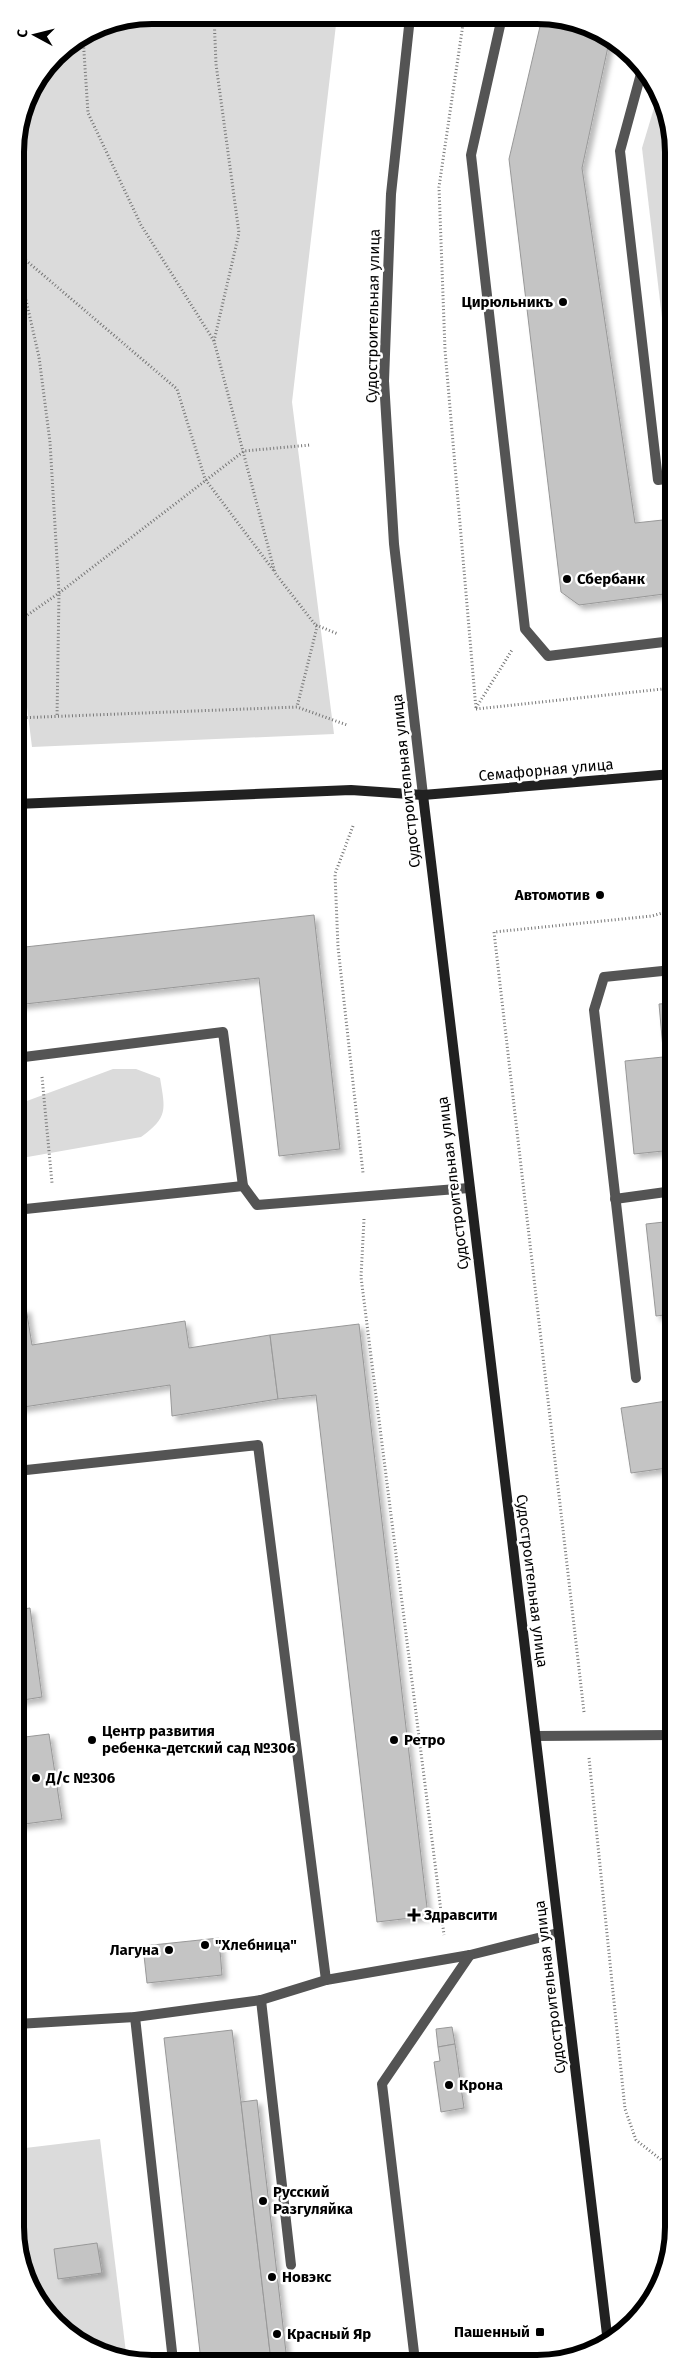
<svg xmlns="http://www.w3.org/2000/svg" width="689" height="2379" font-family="'Fira Sans',sans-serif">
  <defs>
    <filter id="shadow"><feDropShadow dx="4.5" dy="4.5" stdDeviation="2.5" flood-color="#0004"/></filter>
  </defs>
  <rect width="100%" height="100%" fill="#fff"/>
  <!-- green -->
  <g fill="#dbdbdb">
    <path d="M152 15 337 16 292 402 334 734 32 747 16 619 15 143 26 99 55 55 100 25Z"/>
    <path d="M657 98 671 126 672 403 642 148Z"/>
    <path d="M113 1069H136L160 1078C165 1109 169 1117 141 1137L16 1159V1105Z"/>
    <path d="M100 2139 127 2361 55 2324 18 2253 17 2149Z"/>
  </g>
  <!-- building -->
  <g fill="#c4c4c4" stroke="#989898" filter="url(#shadow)">
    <path d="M542 18H564L609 42 582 168 635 523 672 519V593L579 605 561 592 509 159Z"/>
    <path d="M314 915 340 1149 279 1156 259 978 16 1005V948Z"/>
    <path d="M672 1003V1092L667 1093 659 1004Z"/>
    <path d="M663 1057 667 1093 672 1092 673 1150 634 1154 625 1061Z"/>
    <path d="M673 1221V1314L656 1316 646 1224Z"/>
    <path d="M26 1308 32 1345 185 1321 189 1348 270 1335 278 1399 172 1416 170 1385 17 1408V1310Z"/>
    <path d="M359 1324 428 1916 377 1922 316 1395 278 1399 270 1335Z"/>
    <path d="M673 1400V1497H671L667 1468 631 1473 621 1408Z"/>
    <path d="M30 1608 42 1697 17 1701V1610Z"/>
    <path d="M49 1734 62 1819 17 1825V1738Z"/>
    <path d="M219 1938 222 1975 147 1983 143 1946Z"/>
    <path d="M452 2027 455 2044 438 2047 436 2029Z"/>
    <path d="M232 2030 241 2102 271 2361H201L164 2038Z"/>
    <path d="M455 2044 464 2108 441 2112 434 2062 440 2061 438 2047Z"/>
    <path d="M257 2100 287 2361H271L241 2102Z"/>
    <path d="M97 2243 102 2273 58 2279 54 2249Z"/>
  </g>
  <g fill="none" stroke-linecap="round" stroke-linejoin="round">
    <!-- path -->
    <g stroke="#767676" stroke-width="3" stroke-dasharray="1 2.5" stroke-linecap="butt">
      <path d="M464 17 439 187 445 350 476 709"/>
      <path d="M83 37 88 113 141 225 214 341 275 573 317 627 297 707"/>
      <path d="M15 251 177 389 205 479 274 571"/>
      <path d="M15 252 39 357 50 442 59 593 57 717"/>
      <path d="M214 341 239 233 216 64 214 15"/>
      <path d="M16 623 59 593 244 451 310 445"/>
      <path d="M316 625 338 634"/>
      <path d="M476 708 512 650"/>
      <path d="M476 709 672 688"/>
      <path d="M16 718 297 707 347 725"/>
      <path d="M353 826 335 874 338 947 363 1173"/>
      <path d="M42 1077 52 1183"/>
      <path d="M364 1219 361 1277 444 1935"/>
      <path d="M584 1712 494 932 652 916 672 910"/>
      <path d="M589 1758 625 2109 636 2140 669 2166H674"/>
    </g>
    <!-- lane -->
    <g stroke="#545454" stroke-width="10">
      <path d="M502 17 471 155 525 629 548 656 672 641"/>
      <path d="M642 70 620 151 658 480 672 478"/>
      <path d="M16 1058 223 1032 243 1186 257 1205 469 1188"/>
      <path d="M615 1199 673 1191"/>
      <path d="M16 1210 243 1186"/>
      <path d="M636 1378 594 1010 604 977 672 970"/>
      <path d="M17 1471 258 1445 326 1980"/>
      <path d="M536 1736 673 1735"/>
      <path d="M261 2000 291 2265"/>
      <path d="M135 2017 173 2361"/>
      <path d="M17 2024 135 2017 261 2000 326 1980 470 1955 558 1933"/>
      <path d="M415 2361 382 2084 470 1955"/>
    </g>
    <!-- street -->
    <path stroke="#545454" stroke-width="10" d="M410 17 391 194 384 381 394 544 423 795"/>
    <!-- secondary -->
    <g stroke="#212121" stroke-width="10">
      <path d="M423 795 608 2343"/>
      <path d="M16 804 351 790 423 795 672 774"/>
    </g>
  </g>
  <!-- markers -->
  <g fill="#000" stroke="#fff" stroke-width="2">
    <circle cx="563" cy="302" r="5"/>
    <circle cx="567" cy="579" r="5"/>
    <circle cx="600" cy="895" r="5"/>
    <circle cx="92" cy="1740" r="5"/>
    <circle cx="394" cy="1740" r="5"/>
    <circle cx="36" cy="1778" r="5"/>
    <path d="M411.5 1907.5h5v5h5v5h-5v5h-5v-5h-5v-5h5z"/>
    <circle cx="205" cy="1945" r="5"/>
    <circle cx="169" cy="1950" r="5"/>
    <circle cx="449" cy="2085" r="5"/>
    <circle cx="263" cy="2201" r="5"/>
    <circle cx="272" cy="2277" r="5"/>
    <rect x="535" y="2327" width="10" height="10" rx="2.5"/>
    <circle cx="277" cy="2334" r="5"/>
  </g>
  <g text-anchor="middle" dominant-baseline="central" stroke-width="5" stroke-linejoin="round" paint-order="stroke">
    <!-- poi labels -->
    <g font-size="15" font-weight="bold" fill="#000" stroke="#fff" text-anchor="start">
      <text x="553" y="302" text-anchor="end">Цирюльникъ</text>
      <text x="577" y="579">Сбербанк</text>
      <text x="590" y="895" text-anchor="end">Автомотив</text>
      <text x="102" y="1731">Центр развития<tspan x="102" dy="17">ребенка-детский сад №306</tspan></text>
      <text x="404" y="1740">Ретро</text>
      <text x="46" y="1778">Д/с №306</text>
      <text x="424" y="1915">Здравсити</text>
      <text x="215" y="1945">"Хлебница"</text>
      <text x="159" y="1950" text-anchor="end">Лагуна</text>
      <text x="459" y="2085">Крона</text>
      <text x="273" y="2192">Русский<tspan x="273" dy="17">Разгуляйка</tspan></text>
      <text x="282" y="2277">Новэкс</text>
      <text x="530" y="2332" text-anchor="end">Пашенный</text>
      <text x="287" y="2334">Красный Яр</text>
    </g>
    <!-- street labels -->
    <g font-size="15" fill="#000" stroke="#fff">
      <text transform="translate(373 316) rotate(-89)">Судостроительная улица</text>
      <text transform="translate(546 770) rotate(-5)">Семафорная улица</text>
      <text transform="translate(406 781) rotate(-96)">Судостроительная улица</text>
      <text transform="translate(453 1183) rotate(-97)">Судостроительная улица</text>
      <text transform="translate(532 1581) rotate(83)">Судостроительная улица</text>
      <text transform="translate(550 1987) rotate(-97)">Судостроительная улица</text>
    </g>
  </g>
  <!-- crop -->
  <path d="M0 0H689V2379H0ZM152 24H537A128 128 0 0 1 665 152V2227A128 128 0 0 1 537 2355H152A128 128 0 0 1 24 2227V152A128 128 0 0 1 152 24Z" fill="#fff" fill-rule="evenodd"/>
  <path fill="none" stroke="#000" stroke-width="6" d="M152 24H537A128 128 0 0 1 665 152V2227A128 128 0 0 1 537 2355H152A128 128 0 0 1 24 2227V152A128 128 0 0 1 152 24Z"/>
  <!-- north arrow -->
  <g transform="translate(35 35) rotate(277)" stroke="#ffffff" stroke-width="4" paint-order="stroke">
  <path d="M0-4L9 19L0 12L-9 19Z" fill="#000000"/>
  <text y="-8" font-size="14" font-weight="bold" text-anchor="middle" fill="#000000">С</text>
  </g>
</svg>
